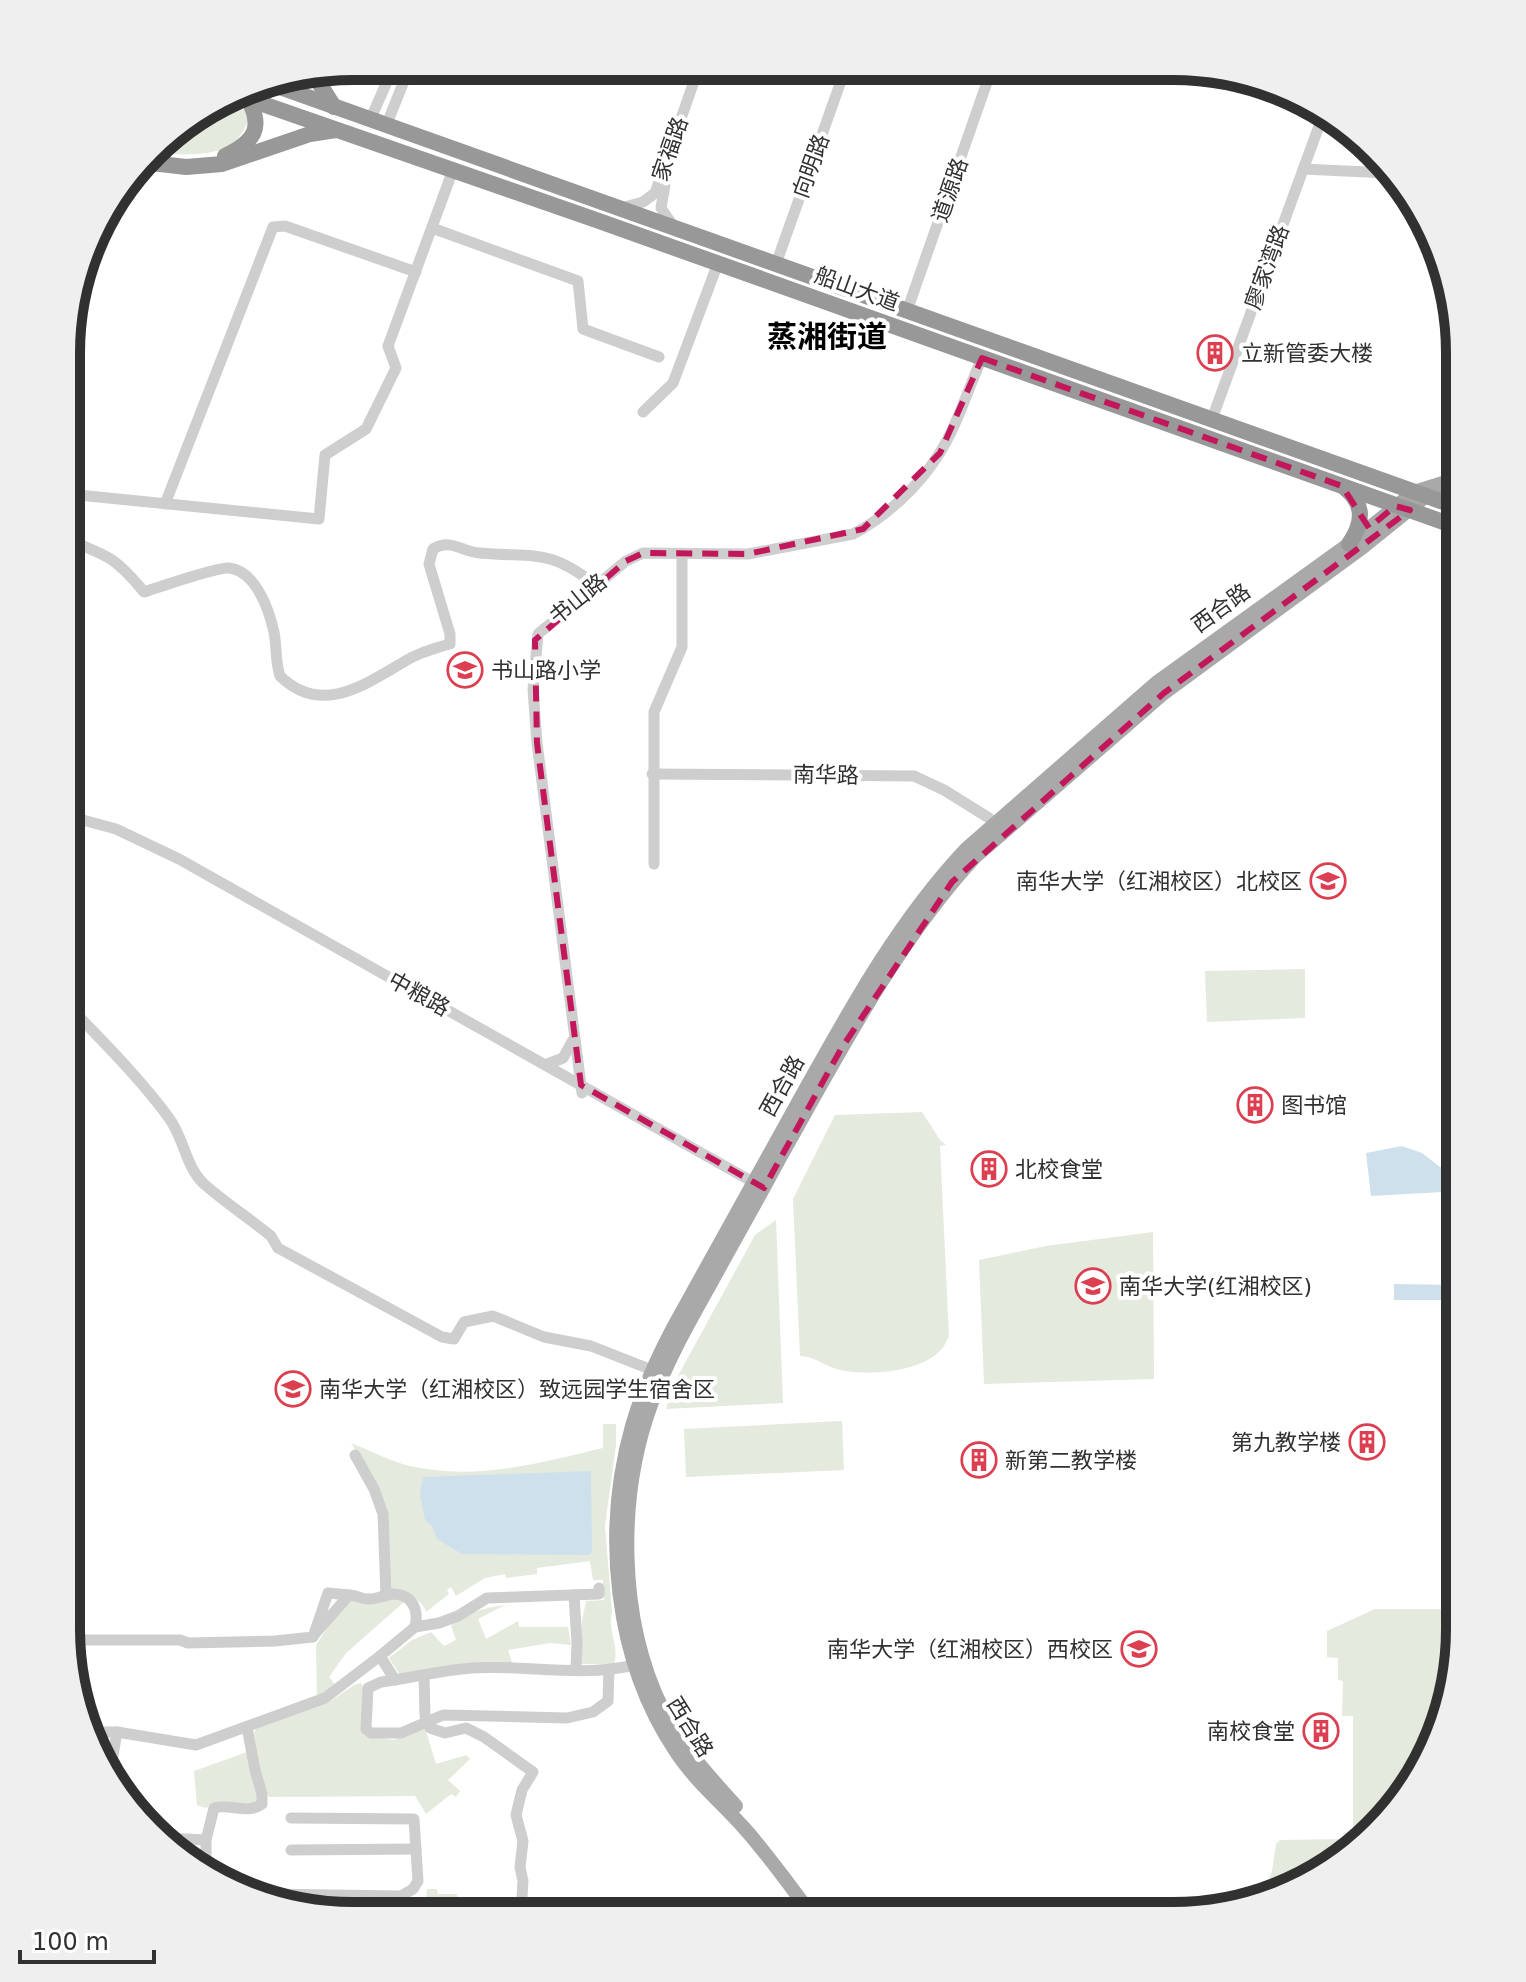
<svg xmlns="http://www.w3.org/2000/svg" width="1526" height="1982" font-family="'DejaVu Sans','Noto Sans SC',sans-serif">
  <rect width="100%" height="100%" fill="#fff"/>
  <!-- green -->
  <g fill="#e4eadd">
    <path d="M223 103 250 112C242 161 190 156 152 152L164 137Z"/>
    <path d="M1305 969V1018L1207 1022 1205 971Z"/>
    <path d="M922 1112 940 1140 946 1145 940 1146 949 1336C947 1339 946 1343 944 1346 926 1373 864 1377 836 1369 824 1365 813 1356 800 1356L793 1199 835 1115Z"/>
    <path d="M776 1220 783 1403 666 1409 673 1385 755 1235Z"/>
    <path d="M1153 1232 1154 1379 984 1384 979 1260 1046 1246Z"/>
    <path d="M842 1421 844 1470 686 1477 684 1429Z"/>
    <path d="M603 1424H616V1445L605 1526 612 1612C607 1630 620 1646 614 1664H580L582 1621 586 1601 604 1600 603 1580H593L590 1561 537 1568V1574L506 1578 505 1574 485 1578 456 1596 451 1587 447 1590 449 1594 426 1612C423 1599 404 1592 391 1590L378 1488 351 1443C372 1451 393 1463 415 1467 478 1480 541 1463 603 1448Z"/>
    <path d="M389 1598 407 1600 410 1610 404 1602 346 1653 329 1677 337 1687 317 1697 316 1645 345 1601Z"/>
    <path d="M505 1605 478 1619 486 1639 518 1621 519 1627H568L571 1645 550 1643 508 1650 512 1663 400 1675 389 1658 412 1640 431 1632 444 1646 456 1640 451 1626C464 1612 486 1608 505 1605Z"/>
    <path d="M1375 1609H1459V1648L1412 1788 1300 1886 1263 1895 1272 1871 1276 1844 1280 1840 1347 1839 1353 1830V1716H1342L1343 1681 1338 1680V1658L1327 1657V1631Z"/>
    <path d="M361 1683 365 1691 367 1735 393 1740 425 1728 436 1764 466 1755 470 1759 448 1780 460 1791 456 1797 451 1794 426 1814 415 1796 269 1797 262 1784 254 1733 256 1729 332 1700 354 1685Z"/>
    <path d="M250 1751 259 1798 256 1803 211 1805 206 1808 197 1805 194 1771Z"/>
    <path d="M427 1889H437L438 1894H457V1899H443L440 1912 425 1913Z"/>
  </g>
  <!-- water -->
  <g fill="#cee0eb">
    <path d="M1402 1146 1422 1153 1444 1170 1442 1192 1371 1196 1366 1153Z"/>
    <path d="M1394 1284 1460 1285V1300H1394Z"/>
    <path d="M591 1471 592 1552 589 1555 462 1554 437 1539 432 1526 425 1520 420 1494 423 1477Z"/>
  </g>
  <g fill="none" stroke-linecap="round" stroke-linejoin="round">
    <!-- minor -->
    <g stroke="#cecece" stroke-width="11">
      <path d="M370 120 394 66"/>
      <path d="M386 126 410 66"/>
      <path d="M1303 169 1387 173"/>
      <path d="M665 185 661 208 674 227"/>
      <path d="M621 208 643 202 655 193 699 67"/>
      <path d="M432 228 578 281 583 329 659 357"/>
      <path d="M776 264 846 67"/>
      <path d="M907 311 992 68"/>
      <path d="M643 412 673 383 718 263"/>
      <path d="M1212 419 1323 115"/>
      <path d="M68 494 319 519 325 455 366 429 396 368 388 346 453 170"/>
      <path d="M165 504 273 227 285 226 416 272"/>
      <path d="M68 540C109 556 116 558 144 592 160 587 216 567 229 568 256 571 269 610 274 632 277 647 275 661 280 676 323 718 368 682 409 659 421 652 436 648 450 644V634L429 564 433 549C451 538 462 552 480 553 537 558 547 548 596 585"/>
      <path d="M652 774 914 776 944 790 989 818"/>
      <path d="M68 816 116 829 179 859 760 1186"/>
      <path d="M654 864V712L682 647V554"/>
      <path d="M67 1004C102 1041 139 1077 169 1118 184 1138 185 1165 203 1183 224 1202 249 1218 271 1236L278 1248 442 1337 454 1339 464 1322 493 1316 544 1337 591 1346 652 1370"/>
      <path d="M545 1065 563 1058 573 1040"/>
      <path d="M582 1093 537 743 533 689 538 634 626 561 643 553 748 554 853 534C886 517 919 486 939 454 957 426 968 389 982 358"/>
      <path d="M355 1455 374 1489 383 1514 386 1596"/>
      <path d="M574 1595 577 1643 576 1669"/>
      <path d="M314 1635 349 1595C357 1595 361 1599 368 1599 376 1600 386 1594 394 1594 413 1595 419 1610 415 1627"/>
      <path d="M79 1640H180L188 1643 275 1641 313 1637 328 1593 349 1595"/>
      <path d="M380 1656 415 1627 439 1623 458 1616 487 1598 599 1594V1588"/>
      <path d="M609 1669 608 1701 593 1712 567 1718 443 1715 401 1733H371L366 1729 368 1688 381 1682C411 1678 442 1670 472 1668 524 1664 595 1680 643 1662"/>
      <path d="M424 1676 425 1716 430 1728 445 1733 466 1728 484 1737 533 1772 522 1790 516 1815 523 1841 520 1867 523 1881 521 1914"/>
      <path d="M90 1732H117L196 1745 325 1698 380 1656 395 1680"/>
      <path d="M110 1773 117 1732"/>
      <path d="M291 1818 414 1819 418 1881 413 1889 401 1896"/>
      <path d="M168 1838 206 1840"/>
      <path d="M291 1850 416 1849"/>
      <path d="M206 1872V1840L214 1808C230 1803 247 1815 262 1804V1794L255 1770 247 1727"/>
      <path d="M265 1894 401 1896V1914"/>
    </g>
    <!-- major -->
    <g stroke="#a9a9a9" stroke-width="14">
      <path d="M736 1806C709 1776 681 1746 663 1710 618 1619 617 1496 652 1402 667 1361 689 1322 711 1283 734 1241 758 1199 781 1156 837 1057 897 941 975 857L1164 693 1363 547 1425 497 1434 492"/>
      <path d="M812 1915C790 1886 769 1856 745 1829 722 1803 695 1781 676 1752 614 1660 602 1532 632 1426 642 1391 657 1358 674 1326 716 1249 759 1173 801 1097 849 1011 898 921 966 849L1156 683 1349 544 1414 492 1446 482 1460 474"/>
    </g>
    <!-- highway -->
    <g stroke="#989898" stroke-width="16">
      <path d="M313 73 334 107"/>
      <path d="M263 81 1460 508"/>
      <path d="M237 95 599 221 1460 528"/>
      <path d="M225 156C254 142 264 128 248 99"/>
      <path d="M143 162 186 167 222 164 310 134 336 130"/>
      <path d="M1346 489C1366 506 1362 525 1349 544"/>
    </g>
  </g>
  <!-- marked area -->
  <path fill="none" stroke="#c2185b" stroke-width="6" stroke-dasharray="16 10" stroke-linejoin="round" d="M982 358 1342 486 1369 528 1395 506 1410 510 1164 693 952 882 841 1049 764 1188 581 1085 537 743 535 640 626 561 643 553 748 554 863 529 940 453Z"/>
  <!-- icons -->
  <defs>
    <symbol id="building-ring" viewBox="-11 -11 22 22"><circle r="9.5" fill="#fff" stroke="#dc3f4f" stroke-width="1.5"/><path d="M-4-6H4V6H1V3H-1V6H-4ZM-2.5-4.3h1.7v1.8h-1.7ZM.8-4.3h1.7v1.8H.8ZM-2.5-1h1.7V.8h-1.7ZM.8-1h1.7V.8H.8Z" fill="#dc3f4f"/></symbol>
    <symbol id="school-ring" viewBox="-11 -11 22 22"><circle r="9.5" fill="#fff" stroke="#dc3f4f" stroke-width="1.5"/><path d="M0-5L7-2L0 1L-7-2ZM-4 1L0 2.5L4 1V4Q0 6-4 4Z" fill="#dc3f4f"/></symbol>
    <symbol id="university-ring" viewBox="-11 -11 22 22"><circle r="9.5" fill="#fff" stroke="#dc3f4f" stroke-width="1.5"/><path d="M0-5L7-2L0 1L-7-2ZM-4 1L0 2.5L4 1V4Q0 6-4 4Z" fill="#dc3f4f"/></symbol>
  </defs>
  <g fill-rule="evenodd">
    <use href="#building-ring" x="1195" y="333" width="40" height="40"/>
    <use href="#school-ring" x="445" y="650" width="40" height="40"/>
    <use href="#university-ring" x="1308" y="861" width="40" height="40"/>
    <use href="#building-ring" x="1235" y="1085" width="40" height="40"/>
    <use href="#building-ring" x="969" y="1149" width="40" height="40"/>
    <use href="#university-ring" x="1073" y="1266" width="40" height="40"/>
    <use href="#university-ring" x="273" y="1369" width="40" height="40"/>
    <use href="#building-ring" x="1347" y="1422" width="40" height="40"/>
    <use href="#building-ring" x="959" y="1440" width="40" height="40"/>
    <use href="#university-ring" x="1119" y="1629" width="40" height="40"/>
    <use href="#building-ring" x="1301" y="1711" width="40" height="40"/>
  </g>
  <g text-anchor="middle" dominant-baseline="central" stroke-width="8" stroke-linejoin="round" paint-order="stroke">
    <!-- street labels -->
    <g font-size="22" fill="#313131" stroke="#fff">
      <text transform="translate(670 149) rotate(-71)">家福路</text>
      <text transform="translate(811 166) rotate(-70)">向明路</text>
      <text transform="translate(950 190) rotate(-71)">道源路</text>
      <text transform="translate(1267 267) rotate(-70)">廖家湾路</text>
      <text transform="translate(857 289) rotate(20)">船山大道</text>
      <text transform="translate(578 599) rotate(-39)">书山路</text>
      <text transform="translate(1221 608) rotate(-36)">西合路</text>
      <text transform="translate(826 775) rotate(1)">南华路</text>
      <text transform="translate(419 994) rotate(29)">中粮路</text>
      <text transform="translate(782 1086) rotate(-61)">西合路</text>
      <text transform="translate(690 1727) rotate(58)">西合路</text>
    </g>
    <!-- poi labels -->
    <g font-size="22" fill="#313131" stroke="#fff" text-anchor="start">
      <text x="1241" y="353">立新管委大楼</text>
      <text x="491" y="670">书山路小学</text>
      <text x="1302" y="881" text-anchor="end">南华大学（红湘校区）北校区</text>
      <text x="1281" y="1105">图书馆</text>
      <text x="1015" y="1169">北校食堂</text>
      <text x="1119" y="1286">南华大学(红湘校区)</text>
      <text x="319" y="1389">南华大学（红湘校区）致远园学生宿舍区</text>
      <text x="1341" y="1442" text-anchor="end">第九教学楼</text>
      <text x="1005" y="1460">新第二教学楼</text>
      <text x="1113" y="1649" text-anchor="end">南华大学（红湘校区）西校区</text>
      <text x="1295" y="1731" text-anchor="end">南校食堂</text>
    </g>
    <!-- district labels -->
    <g font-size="30" font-weight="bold" fill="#000" stroke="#fff">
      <text x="827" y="336">蒸湘街道</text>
    </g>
  </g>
  <!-- crop -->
  <path d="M0 0H1526V1982H0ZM353 80H1173A273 273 0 0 1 1446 353V1629A273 273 0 0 1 1173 1902H353A273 273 0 0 1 80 1629V353A273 273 0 0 1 353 80Z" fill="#efefef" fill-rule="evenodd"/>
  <path fill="none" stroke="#313131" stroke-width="10" d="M353 80H1173A273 273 0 0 1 1446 353V1629A273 273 0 0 1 1173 1902H353A273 273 0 0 1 80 1629V353A273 273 0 0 1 353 80Z"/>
  <!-- scale -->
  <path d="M20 1950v12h134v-12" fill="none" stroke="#313131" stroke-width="4"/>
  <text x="32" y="1950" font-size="24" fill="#313131" stroke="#ffffff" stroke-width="6" paint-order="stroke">100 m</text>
</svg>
